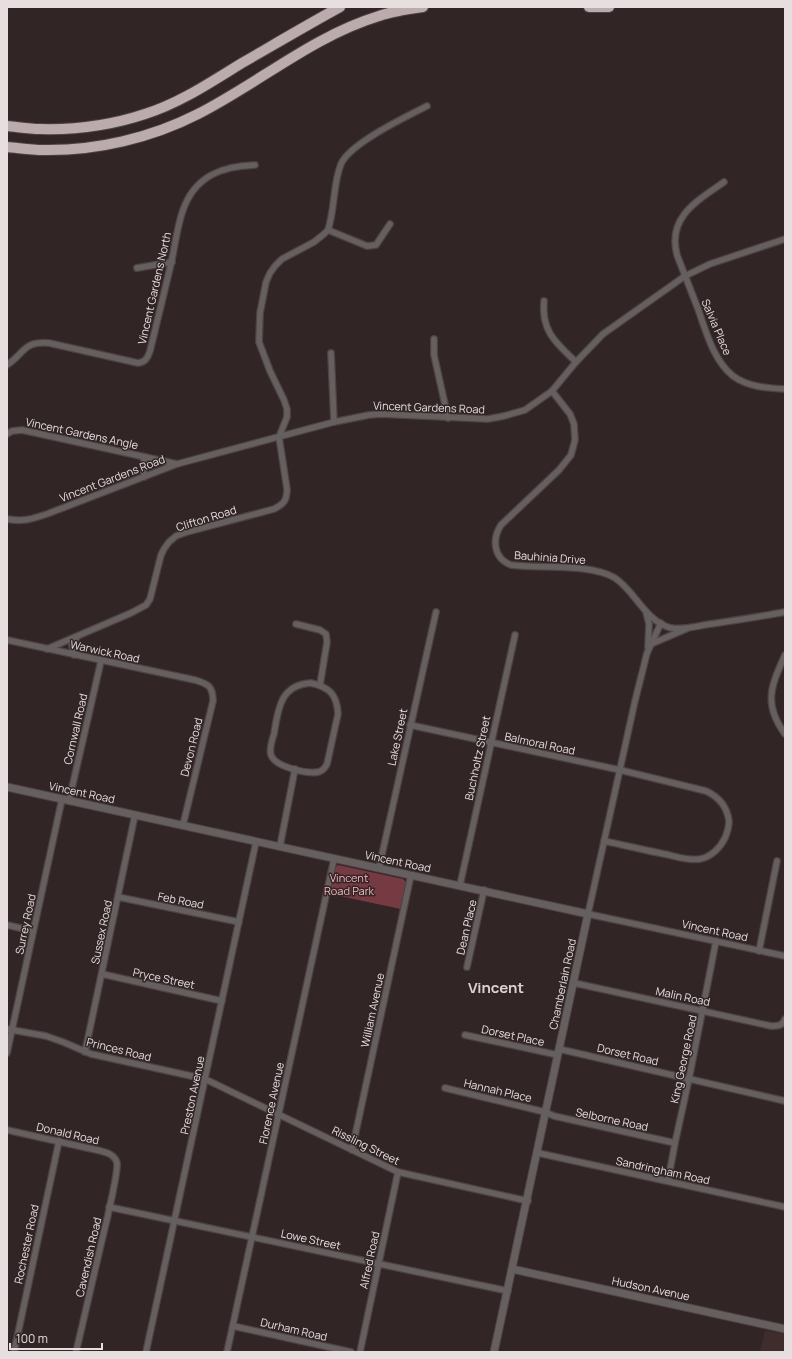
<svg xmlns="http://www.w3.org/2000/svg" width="792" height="1359" font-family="Manrope,sans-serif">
  <rect width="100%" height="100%" fill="#312526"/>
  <!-- built -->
  <path fill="#3f2c2d" d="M765 1330 785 1334V1352H760Z"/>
  <!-- green -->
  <path fill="#763b42" d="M338 865 403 879 406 882V885L401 909 330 894 335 868Z"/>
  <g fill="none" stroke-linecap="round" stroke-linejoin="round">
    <defs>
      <g id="minor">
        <path d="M724 182C697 201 667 217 677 255 684 273 691 291 698 309 706 331 713 360 733 376 748 387 767 388 785 389"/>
        <path d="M328 230 367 246 376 245 390 224"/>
        <path d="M137 268 172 262"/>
        <path d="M544 301C541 331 556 343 576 362"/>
        <path d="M434 339V355L448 418"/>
        <path d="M331 353 334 422"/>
        <path d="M7 365C25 353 23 341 49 343L138 363C146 362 148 357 150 351 157 322 164 293 171 264 175 246 177 227 183 210 195 176 222 166 255 165"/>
        <path d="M552 391 570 414 574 424 575 440 571 455 559 470 501 525C492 539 493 558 511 565 540 569 590 563 615 578 636 592 645 621 671 628 682 630 694 627 704 625 731 621 758 617 785 612"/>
        <path d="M7 434 12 431 22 430 177 464"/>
        <path d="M144 457V477"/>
        <path d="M7 519C23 522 32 519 47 514L177 464 334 422 369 415 381 414 488 419 504 416 525 410 552 391 576 362 603 334 685 276 710 264 785 239"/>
        <path d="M646 612 649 624 648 647"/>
        <path d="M661 623 647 653 635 701 588 914 785 956"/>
        <path d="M296 624 320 630 326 634 327 642 320 685"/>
        <path d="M7 640 195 680C208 684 213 686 213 701L183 825"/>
        <path d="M651 644 686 629"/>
        <path d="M47 649 131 613 146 605 150 599 161 555 164 549 169 542 176 536 187 532 274 509C284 504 287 500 287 489L279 437 287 417V409L284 400 270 371 259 342 260 313 266 282 270 273 275 266 282 259 314 242 324 234 328 230C335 209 333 183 341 164 350 143 406 117 427 106"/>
        <path d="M74 655 72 645 77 637"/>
        <path d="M785 655C771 686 763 704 785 734"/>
        <path d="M311 683C329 687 337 694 338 714L327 764C325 768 323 771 318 772 307 774 275 767 271 755 269 749 272 740 274 734 278 709 280 685 311 683Z"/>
        <path d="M410 725 620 770 706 791C719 797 727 806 729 821 729 827 727 833 725 838 720 848 711 857 700 859 688 861 675 856 664 854 644 850 624 845 604 841"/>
        <path d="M69 801 101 661"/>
        <path d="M280 846 295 769"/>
        <path d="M379 868 436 612"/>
        <path d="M460 885 515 635"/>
        <path d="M118 897 239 922"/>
        <path d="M7 925 33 931"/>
        <path d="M759 951 777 861"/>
        <path d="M467 967 484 890"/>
        <path d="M102 974 222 1001"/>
        <path d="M574 983 771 1026C777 1026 783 1026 785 1019"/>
        <path d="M7 1029 46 1036 63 1042 91 1054 205 1079 398 1172 528 1201"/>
        <path d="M465 1035 558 1055"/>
        <path d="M559 1049 785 1101"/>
        <path d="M85 1052 135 815"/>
        <path d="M7 1053 62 799"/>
        <path d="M445 1088 545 1112 554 1116 675 1143"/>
        <path d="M7 1130 101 1151C108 1153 115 1155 117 1163 118 1173 110 1204 108 1215 97 1260 87 1306 76 1352"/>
        <path d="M352 1150 411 875"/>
        <path d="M538 1153 785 1207"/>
        <path d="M668 1181 675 1143 689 1079 716 941"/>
        <path d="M109 1207 508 1291"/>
        <path d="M233 1326 351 1352"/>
        <path d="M14 1352 59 1141"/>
        <path d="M146 1352 256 842"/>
        <path d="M227 1352 334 859"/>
        <path d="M360 1352 398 1172"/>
      </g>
      <g id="tertiary">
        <path d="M7 787 588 914 494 1352"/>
        <path d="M512 1269 785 1329"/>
      </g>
      <g id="motorway">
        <path d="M589 7H609"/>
        <path d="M7 126C18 127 29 129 40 129 75 130 112 125 145 114 180 103 211 82 242 63 275 44 307 25 340 7"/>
        <path d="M7 147C19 148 31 150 43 150 96 151 151 138 198 114 259 83 313 36 379 16 393 11 408 9 423 7"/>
      </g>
    </defs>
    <!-- minor casing -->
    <use href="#minor" stroke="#4e4344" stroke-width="8"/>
    <!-- tertiary casing -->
    <use href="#tertiary" stroke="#4e4344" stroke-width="9"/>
    <!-- motorway casing -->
    <use href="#motorway" stroke="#4e4344" stroke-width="12"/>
    <!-- minor -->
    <use href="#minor" stroke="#665f60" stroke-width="5.5"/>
    <!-- tertiary -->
    <use href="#tertiary" stroke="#665f60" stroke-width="7"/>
    <!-- motorway -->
    <use href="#motorway" stroke="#bcabac" stroke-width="10"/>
  </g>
  <g text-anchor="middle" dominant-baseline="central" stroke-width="3" stroke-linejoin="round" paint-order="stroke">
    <!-- street labels -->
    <g font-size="11" fill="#e7dedf" stroke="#312526">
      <text transform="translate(154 288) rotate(-77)">Vincent Gardens North</text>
      <text transform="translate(717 327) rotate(67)">Salvia Place</text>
      <text transform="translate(429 407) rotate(2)">Vincent Gardens Road</text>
      <text transform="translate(82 433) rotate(12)">Vincent Gardens Angle</text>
      <text transform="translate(112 478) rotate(-21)">Vincent Gardens Road</text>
      <text transform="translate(206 518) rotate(-17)">Clifton Road</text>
      <text transform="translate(550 557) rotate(4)">Bauhinia Drive</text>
      <text transform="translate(105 651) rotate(12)">Warwick Road</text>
      <text transform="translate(75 729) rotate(-77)">Cornwall Road</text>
      <text transform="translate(397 737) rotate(-78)">Lake Street</text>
      <text transform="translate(540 743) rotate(12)">Balmoral Road</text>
      <text transform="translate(191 747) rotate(-76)">Devon Road</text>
      <text transform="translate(477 758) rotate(-78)">Buchholtz Street</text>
      <text transform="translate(82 792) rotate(12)">Vincent Road</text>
      <text transform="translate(398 861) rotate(12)">Vincent Road</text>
      <text transform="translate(181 900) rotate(11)">Feb Road</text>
      <text transform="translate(25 924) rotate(-78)">Surrey Road</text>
      <text transform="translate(466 927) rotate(-77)">Dean Place</text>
      <text transform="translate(715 930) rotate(12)">Vincent Road</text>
      <text transform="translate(101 932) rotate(-78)">Sussex Road</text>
      <text transform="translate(164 978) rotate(12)">Pryce Street</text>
      <text transform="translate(562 984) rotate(-78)">Chamberlain Road</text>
      <text transform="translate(683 996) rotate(12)">Malin Road</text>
      <text transform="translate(372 1010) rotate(-78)">William Avenue</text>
      <text transform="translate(513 1035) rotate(12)">Dorset Place</text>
      <text transform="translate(119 1049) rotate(14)">Princes Road</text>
      <text transform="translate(628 1054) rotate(13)">Dorset Road</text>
      <text transform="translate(683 1059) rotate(-78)">King George Road</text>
      <text transform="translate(498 1090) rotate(13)">Hannah Place</text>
      <text transform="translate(192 1095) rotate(-78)">Preston Avenue</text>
      <text transform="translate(271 1103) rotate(-78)">Florence Avenue</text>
      <text transform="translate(612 1119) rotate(12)">Selborne Road</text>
      <text transform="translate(68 1133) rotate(13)">Donald Road</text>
      <text transform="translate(366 1145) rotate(26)">Rissling Street</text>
      <text transform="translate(663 1170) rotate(12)">Sandringham Road</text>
      <text transform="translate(311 1239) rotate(12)">Lowe Street</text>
      <text transform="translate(26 1244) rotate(-78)">Rochester Road</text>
      <text transform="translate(88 1257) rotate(-77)">Cavendish Road</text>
      <text transform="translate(369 1260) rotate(-78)">Alfred Road</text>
      <text transform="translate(651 1288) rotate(12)">Hudson Avenue</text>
      <text transform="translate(294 1329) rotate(13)">Durham Road</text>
    </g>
    <!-- park labels -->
    <g font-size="11" fill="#fab7bd" stroke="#312526">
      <text x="349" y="877">Vincent<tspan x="349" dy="13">Road Park</tspan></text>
    </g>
    <!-- district labels -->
    <g font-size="15" font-weight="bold" fill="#e1d0d1" stroke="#312526">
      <text x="496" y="987">Vincent</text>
    </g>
  </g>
  <!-- border -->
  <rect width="792" height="1359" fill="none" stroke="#e7dedf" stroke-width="16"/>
  <!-- scale -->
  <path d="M10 1343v6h92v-6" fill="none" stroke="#e7dedf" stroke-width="2"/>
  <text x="16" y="1343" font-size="12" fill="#e7dedf" stroke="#312526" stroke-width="3" paint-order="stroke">100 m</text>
</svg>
